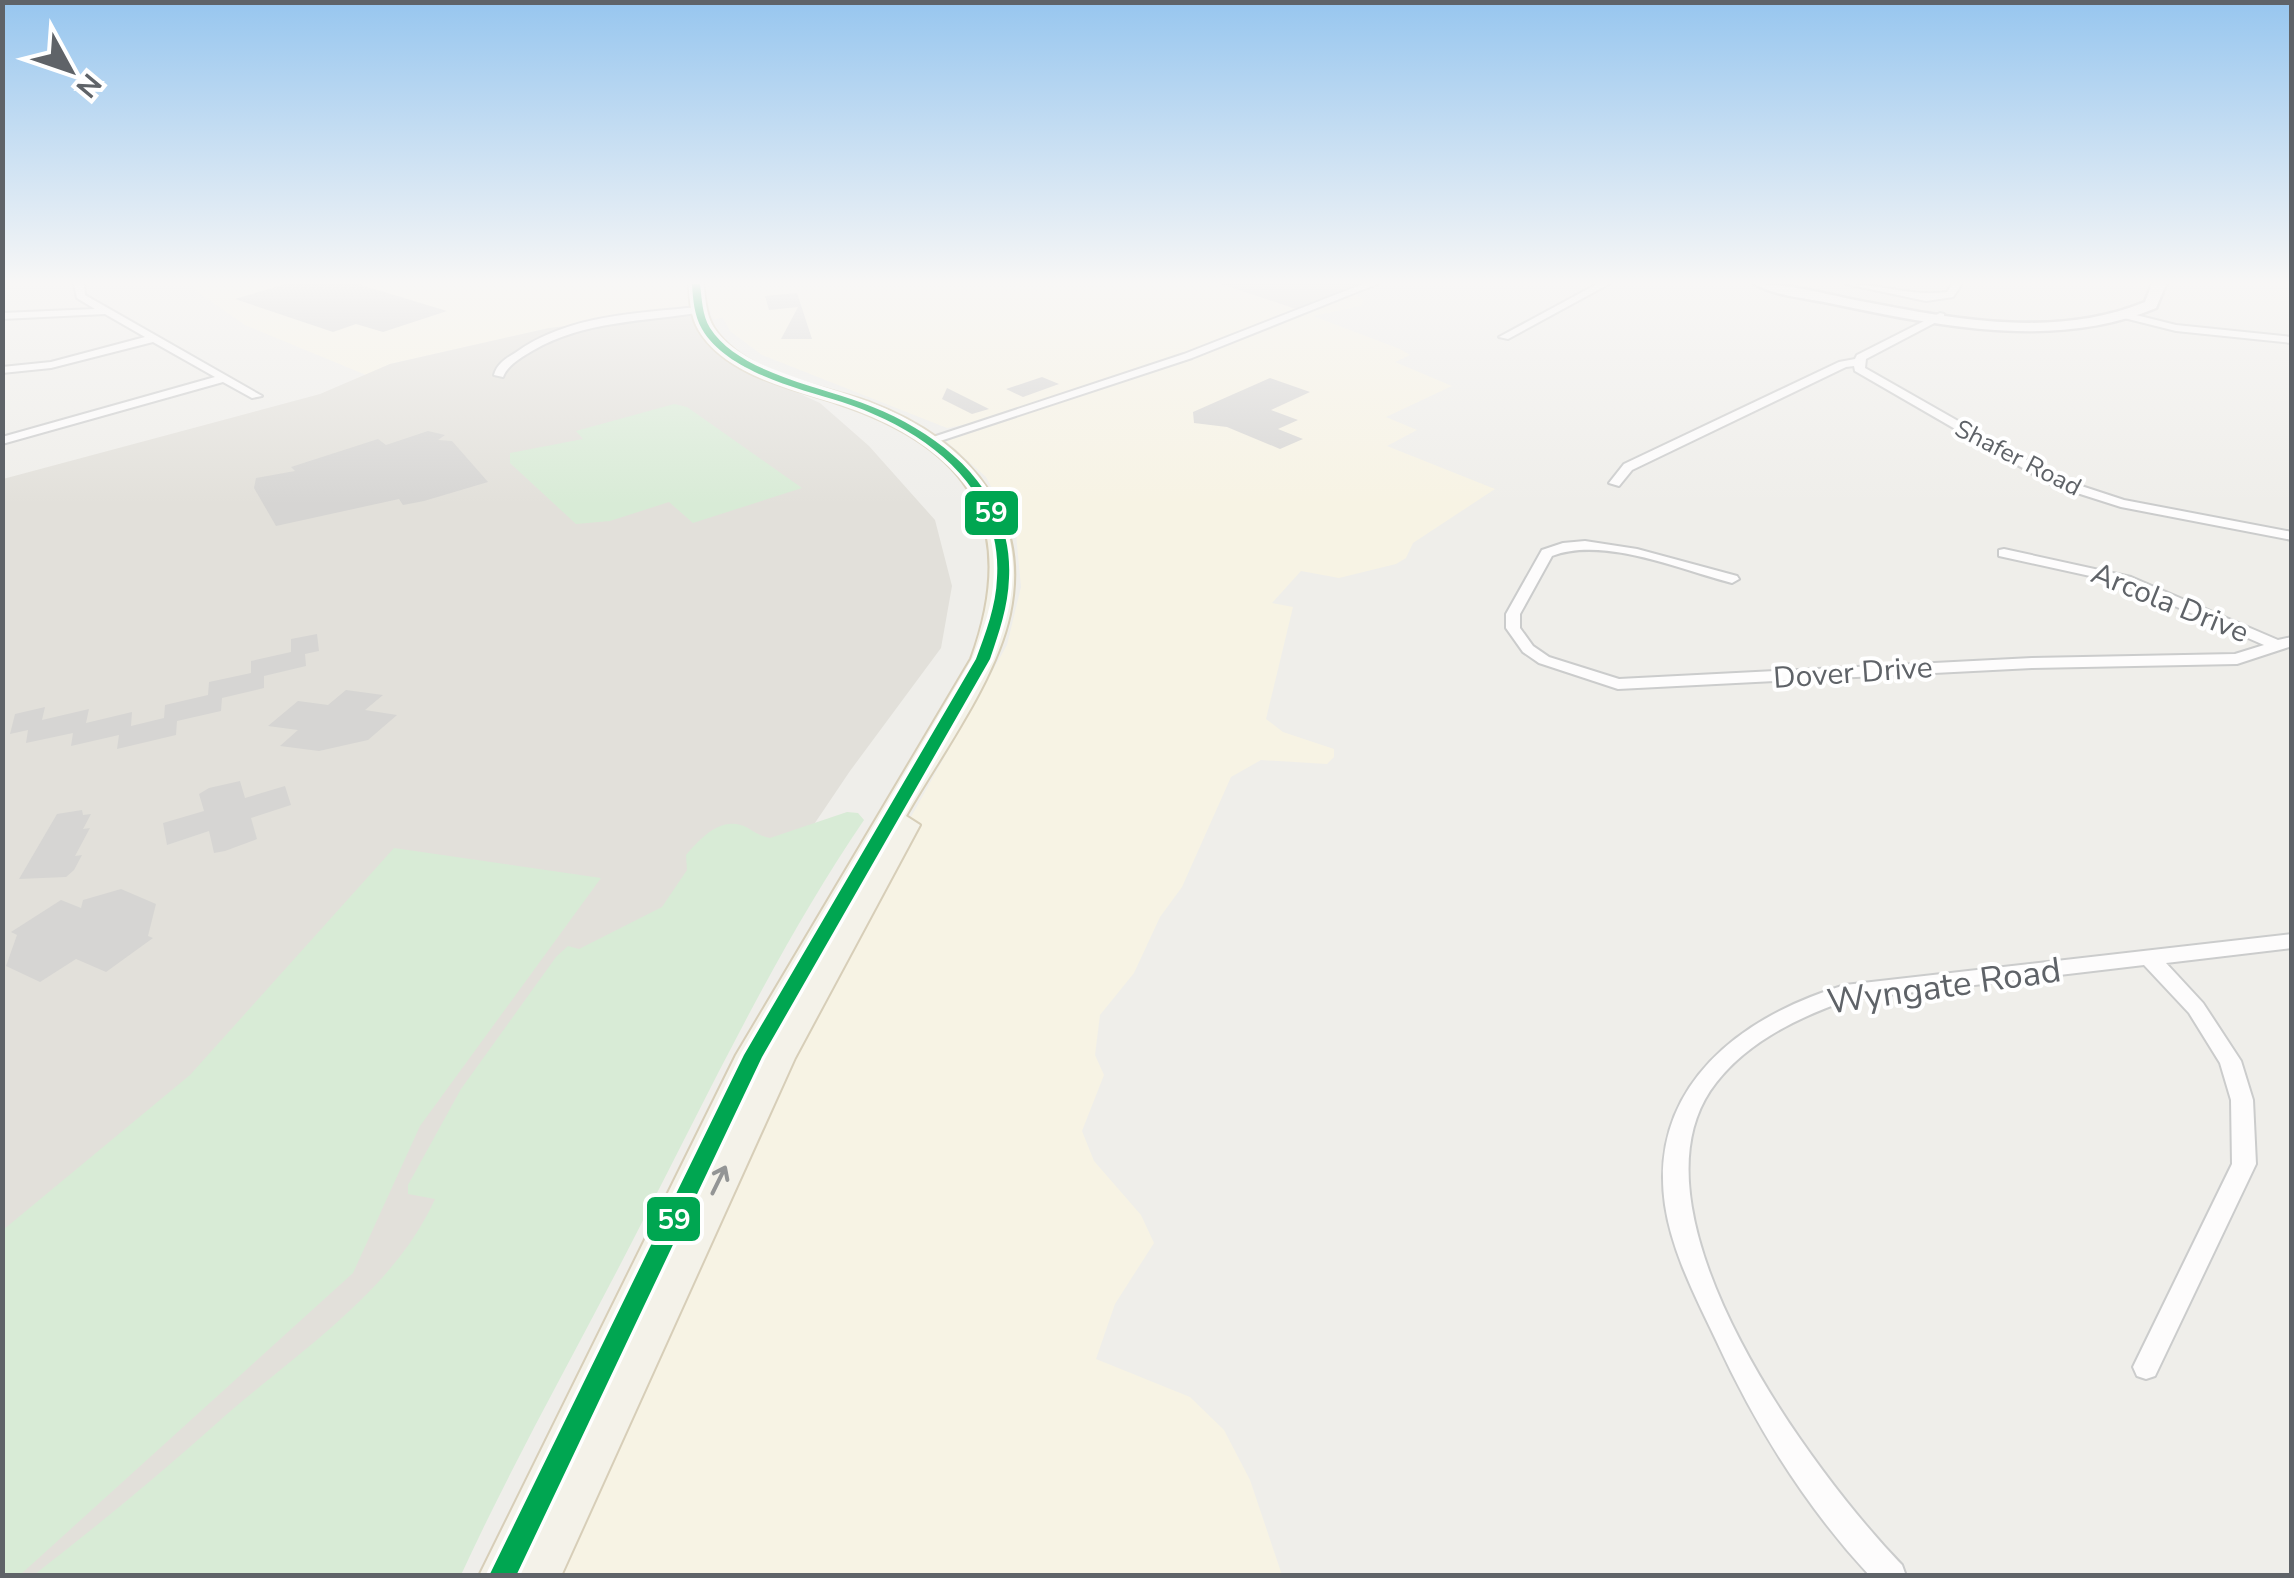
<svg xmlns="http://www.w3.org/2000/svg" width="2294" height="1578" font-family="'Nunito Sans',sans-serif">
  <rect width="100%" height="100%" fill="#efeeea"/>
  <!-- commercial -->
  <g fill="#f7f3e4">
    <path d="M186 284 1029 288 1221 284 1299 310 1193 351 983 421 947 428 762 355 730 331 723 318 713 319 710 310 549 328 390 364 366 375 245 325Z"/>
    <path d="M1352 292 1364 300 1361 306 1313 316 1400 349 1410 355 1395 362 1452 386 1386 417 1417 430 1387 446 1495 489 1413 543 1406 558 1396 564 1339 578 1301 571 1272 603 1293 607 1266 719 1283 732 1334 749V757L1327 764 1261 760 1231 777 1182 887 1160 917 1134 973 1100 1015 1095 1055 1104 1075 1082 1131 1094 1161 1141 1215 1154 1243 1115 1304 1096 1359 1190 1397 1224 1430 1250 1480 1282 1575 537 1576 907 824 1007 645 1021 587 1016 534 986 477 942 437 1088 390Z"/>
  </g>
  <!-- education -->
  <g fill="#e2e0da">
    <path d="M1221 284H1365L1299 310Z"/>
    <path d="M687 312 728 361 820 403 869 446 935 520 952 586 941 648 850 771 713 974 70 1575 3 1576V479L320 394 390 364 549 328Z"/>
  </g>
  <!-- green -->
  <g fill="#d8ebd6">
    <path d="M674 404 687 407 802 488 693 523 669 502 610 521 576 524 510 463V453L583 439 576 431Z"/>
    <path d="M847 812 858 813 864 820C775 951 707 1097 634 1238 576 1351 514 1460 461 1575H34C97 1526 158 1476 217 1423 293 1355 392 1294 435 1199L408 1194V1185L461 1089 556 957 568 946 579 949 662 907 687 870 686 855C701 838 722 814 748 828 756 833 760 836 770 838Z"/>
    <path d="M394 848 601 878 420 1126 353 1273 20 1575H3V1230L190 1075Z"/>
  </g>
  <!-- building -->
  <g fill="#d6d5d3">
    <path d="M285 284H358L447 311 383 332 356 324 333 332 235 299Z"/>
    <path d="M797 293 812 339H781L798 307 769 310 765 296Z"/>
    <path d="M1042 377 1059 384 1023 397 1006 389Z"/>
    <path d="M1270 378 1310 392 1271 410 1298 420 1278 429 1303 439 1280 449 1227 427 1194 423 1193 412Z"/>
    <path d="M947 388 989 409 972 414 942 399Z"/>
    <path d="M428 431 445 435 438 440 452 441 488 482 424 501 403 505 399 499 276 526 254 488 256 478 295 471 291 467 378 439 386 445Z"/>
    <path d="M317 634 319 651 305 654 306 666 264 676V688L222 698 221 711 177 721 176 735 117 749 119 735 71 746 73 733 26 743 28 730 10 734 15 714 45 707 42 720 89 709 86 723 132 712 131 726 164 718 165 705 208 695 209 682 251 673V661L291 652V639Z"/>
    <path d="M346 690 383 695 365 710 397 715 368 740 319 751 280 746 298 730 268 726 298 701 328 705Z"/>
    <path d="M240 781 245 798 285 786 291 805 251 818 257 839 225 851 214 853 209 831 167 845 163 823 204 811 199 794 209 788Z"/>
    <path d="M82 810 83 815 91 814 83 829 90 828 75 856 82 855 74 870 66 877 19 879 57 814Z"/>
    <path d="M121 889 156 904 148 936 153 938 106 972 76 959 40 982 6 966 17 935 11 932 61 900 81 908 83 900Z"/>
  </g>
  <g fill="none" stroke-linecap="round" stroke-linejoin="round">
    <defs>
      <g id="street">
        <path d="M74 284H84L85 295 262 396 252 398 223 382 2 444V437L215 377 153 342 51 368 2 373V367L51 362 145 337 105 314 2 319V313L95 309 77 298Z"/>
        <path d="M1363 284H1377L1192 358 934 443 924 440 1184 354Z"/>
        <path d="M1597 284H1609L1508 339 1499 337Z"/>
        <path d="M1846 284C1880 284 1913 297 1947 292L1952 284H1962L1953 297 1926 301Z"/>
        <path d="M699 307 704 310 703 312C643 322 585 320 532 351 520 358 507 366 503 377L494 375C497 364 505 359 515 353 567 315 637 313 699 307Z"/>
        <path d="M1940 313 1944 314V318L1866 359 1865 368 2060 479 2124 500 2292 532V540L2121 507 2052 485 1855 371 1854 366 1846 367 1632 470 1619 486 1609 483 1624 464 1839 362 1855 359 1857 355Z"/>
        <path d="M2128 313 2176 325 2292 337V343L2176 331 2124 318V314Z"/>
        <path d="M1585 541 1637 549 1737 576 1739 579 1732 583C1681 570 1604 536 1552 556L1520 614V628L1533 646 1549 657 1619 679 2032 658 2235 654 2264 645 2122 583 1999 556V550L2004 549 2131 577 2278 640 2292 637V646L2237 664 2032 668 1618 689 1539 663 1523 652 1506 628V614L1542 550 1563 543Z"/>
        <path d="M2292 934V948L2166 963 2203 1003 2241 1061 2253 1100 2256 1164 2155 1376 2146 1379 2137 1376 2133 1367 2232 1164 2231 1100 2220 1063 2189 1013 2144 965 1847 1000C1795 1019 1742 1044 1710 1091 1625 1220 1814 1474 1902 1565L1906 1576H1870C1805 1506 1756 1427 1716 1340 1696 1298 1672 1252 1665 1205 1648 1085 1742 1016 1845 985Z"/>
      </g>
      <path id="secondary" d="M1755 284C1789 284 1821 293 1855 300 1949 318 2053 340 2145 302L2152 284H2166L2156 308C2053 351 1935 325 1829 303 1807 298 1774 296 1755 284Z"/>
      <path id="primary" d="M689 284H703C705 298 706 316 714 328 745 375 820 385 869 402 917 420 961 448 989 491 1014 528 1019 571 1010 614 996 681 940 756 906 816L920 825 795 1058 561 1576H479L736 1055 971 659C1020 524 971 447 837 403 791 388 725 375 698 329 690 315 690 299 689 284Z"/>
    </defs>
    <!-- street casing -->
    <use href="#street" stroke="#cbcccc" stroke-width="4"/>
    <!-- secondary casing -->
    <use href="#secondary" stroke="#cacacb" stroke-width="5"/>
    <!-- primary casing -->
    <use href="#primary" stroke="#d7ceb8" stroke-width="4"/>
    <!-- street -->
    <use href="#street" fill="#fdfcfc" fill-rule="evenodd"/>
    <!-- secondary -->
    <use href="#secondary" fill="#fdfcfc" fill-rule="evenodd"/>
    <!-- primary -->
    <use href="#primary" fill="#f4f2e9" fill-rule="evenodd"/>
    <defs>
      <path id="bus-1" d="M692 284H700C702 299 702 315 710 328 736 369 807 384 851 399 930 425 1014 484 1009 578 1008 607 999 632 990 659L762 1057 516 1576H489L744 1055 976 659C986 632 996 606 997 578 1003 484 921 428 842 402 798 388 727 372 702 329 694 315 693 299 692 284Z"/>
    </defs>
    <!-- bus-1 casing -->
    <use href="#bus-1" stroke="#fff" stroke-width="7"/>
    <!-- bus-1 -->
    <use href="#bus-1" fill="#00a651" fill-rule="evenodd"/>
  </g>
  <!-- one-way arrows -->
  <defs><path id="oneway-shaft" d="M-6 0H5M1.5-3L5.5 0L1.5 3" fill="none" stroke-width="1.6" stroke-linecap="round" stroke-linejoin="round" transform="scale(2.5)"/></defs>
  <use stroke="#939595" href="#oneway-shaft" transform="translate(719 1180) rotate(-64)"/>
  <!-- sky -->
  <linearGradient id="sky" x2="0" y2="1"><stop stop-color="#97c6ef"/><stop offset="0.56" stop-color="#f8f7f6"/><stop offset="1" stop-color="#f8f7f6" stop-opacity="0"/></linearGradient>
  <rect width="2294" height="505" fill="url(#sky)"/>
  <g text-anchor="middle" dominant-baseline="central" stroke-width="8" stroke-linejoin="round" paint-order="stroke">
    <!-- far-street labels -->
    <g font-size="25" fill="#5f6368" stroke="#fff">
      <text transform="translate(2018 458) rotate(27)">Shafer Road</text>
    </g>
    <!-- street labels -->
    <g font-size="30" fill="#5f6368" stroke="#fff">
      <text transform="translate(2170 603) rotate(22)">Arcola Drive</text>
      <text transform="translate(1853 673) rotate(-4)">Dover Drive</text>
    </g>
    <!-- near-street labels -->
    <g font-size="35" fill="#5f6368" stroke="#fff">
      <text transform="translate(1944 986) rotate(-8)">Wyngate Road</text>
    </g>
  </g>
  <g stroke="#fff" stroke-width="4">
    <rect x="963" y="489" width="57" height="48" rx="10" fill="#00a651"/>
    <rect x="645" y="1195" width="57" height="48" rx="10" fill="#00a651"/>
  </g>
  <g font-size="28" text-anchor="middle" font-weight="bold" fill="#fff">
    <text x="991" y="522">59</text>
    <text x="674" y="1229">59</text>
  </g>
  <!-- border -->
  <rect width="2294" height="1578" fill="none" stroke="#5f6368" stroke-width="10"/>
  <!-- north arrow -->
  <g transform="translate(70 70) rotate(130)" stroke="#ffffff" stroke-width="8" paint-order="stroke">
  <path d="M0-8L18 38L0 25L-18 38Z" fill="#5f6368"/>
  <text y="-15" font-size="28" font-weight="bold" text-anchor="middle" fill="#5f6368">N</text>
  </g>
</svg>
